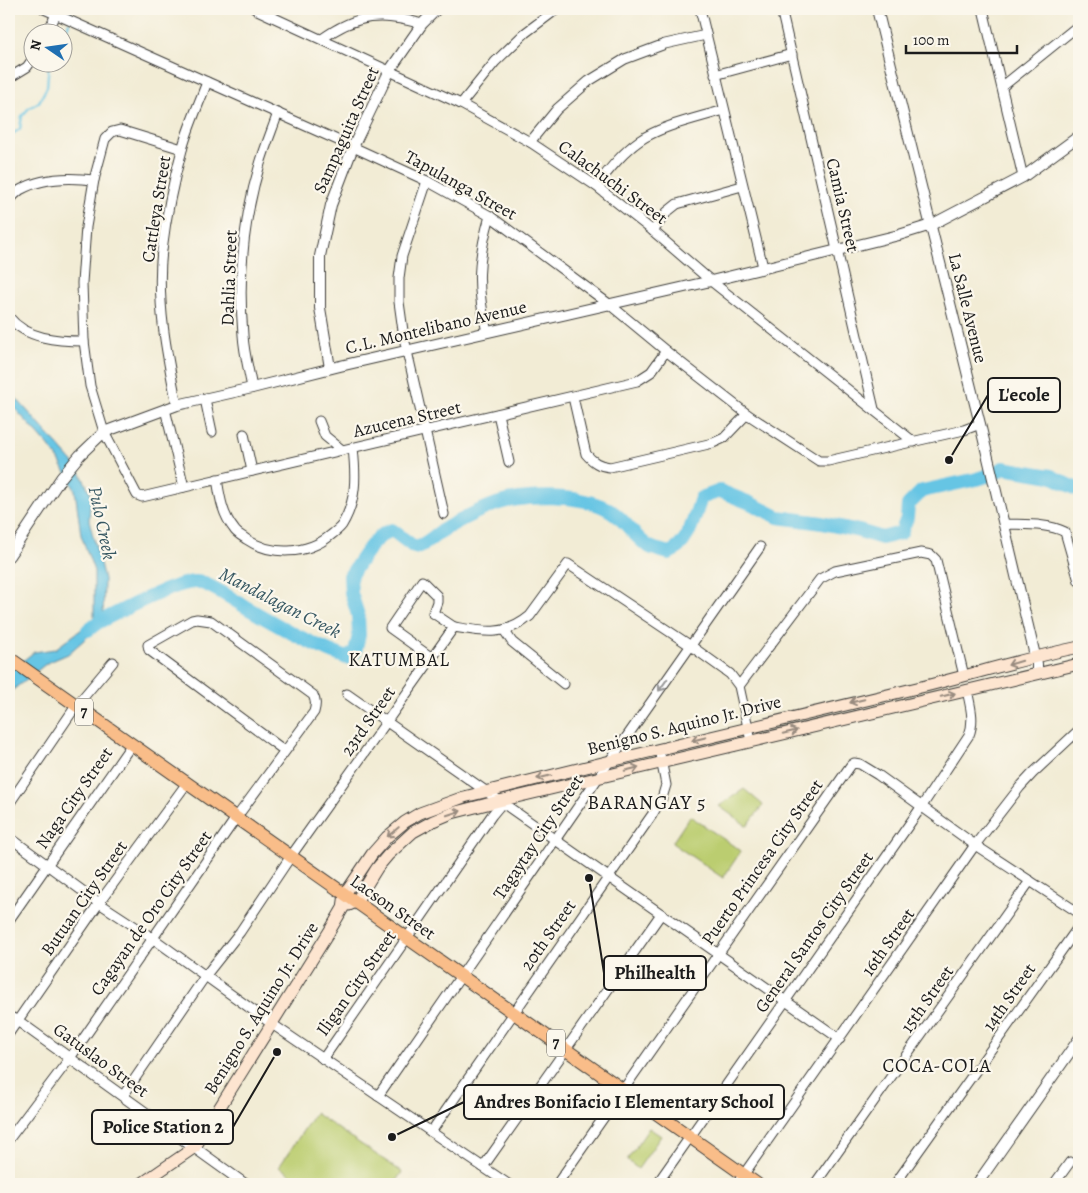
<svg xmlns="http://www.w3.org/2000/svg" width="1088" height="1193" font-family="Alegreya,serif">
  <rect width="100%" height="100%" fill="#fbf7ec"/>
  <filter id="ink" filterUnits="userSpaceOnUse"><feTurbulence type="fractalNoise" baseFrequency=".02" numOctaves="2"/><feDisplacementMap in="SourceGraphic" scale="10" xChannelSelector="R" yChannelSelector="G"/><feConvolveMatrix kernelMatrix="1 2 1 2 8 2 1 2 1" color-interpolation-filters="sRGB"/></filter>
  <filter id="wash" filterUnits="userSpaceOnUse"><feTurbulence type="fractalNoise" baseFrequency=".0096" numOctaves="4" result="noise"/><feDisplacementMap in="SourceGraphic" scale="20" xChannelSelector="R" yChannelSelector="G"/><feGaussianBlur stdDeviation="1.12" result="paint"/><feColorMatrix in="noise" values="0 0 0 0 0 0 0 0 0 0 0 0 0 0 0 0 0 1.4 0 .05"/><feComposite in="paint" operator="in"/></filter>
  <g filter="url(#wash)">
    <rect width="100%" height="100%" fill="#f2ecd5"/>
    <!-- green -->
    <g fill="#bbcd70" stroke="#6c7446">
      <path d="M744 789 763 805 747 826 719 806Z"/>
      <path d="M690 816 741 851 723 878 672 843Z"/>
      <path d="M315 1113 402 1172 394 1184H338L336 1183 335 1184H305L279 1167Z"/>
      <path d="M649 1128 661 1136 638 1169 627 1160Z"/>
    </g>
    <!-- water -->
    <path fill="#66c5e4" stroke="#417080" d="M9 383 16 398 78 468 91 494 89 520 104 579 103 623 68 654 47 663 9 693V672L34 652 55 649 94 620V571L81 535 75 490 59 460 48 445 9 402Z"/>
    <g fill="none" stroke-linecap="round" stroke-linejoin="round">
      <!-- stream -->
      <g stroke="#66c5e4" stroke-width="2.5">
        <path d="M120 9H128"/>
        <path d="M70 17V9"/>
        <path d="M62 41 69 23"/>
        <path d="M9 136 20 129 22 116 29 108 39 102 47 87 49 62"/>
      </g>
      <!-- river -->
      <g stroke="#66c5e4" stroke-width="14">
        <path d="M997 472 1003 468 1051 476 1079 490"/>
        <path d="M88 630 97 623C119 612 174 582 196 582 207 582 234 600 244 606 277 625 311 645 347 658L355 652 359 635 358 615 351 593 350 576C361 561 373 536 392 530L414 547C425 546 431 538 440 532 456 522 473 513 491 506 521 494 582 493 611 511 626 520 635 539 650 547 656 550 663 551 669 553 689 545 694 517 701 498L720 491 750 503 778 517 822 523 859 531 882 538 901 533 907 518 908 505 922 491 977 479 989 475"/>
      </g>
    </g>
  </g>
  <g filter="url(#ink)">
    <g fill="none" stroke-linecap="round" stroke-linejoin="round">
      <defs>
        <g id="minor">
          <path d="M44 9 353 147 427 181 490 216 609 304 666 351 747 414 819 461H828L964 430 980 424"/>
          <path d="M255 9 461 104 530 142 596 186 653 231 711 281 914 442"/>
          <path d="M700 9 763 267"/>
          <path d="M781 9 874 409"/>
          <path d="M983 9 1023 177"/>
          <path d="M48 32 56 14"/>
          <path d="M322 39C356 14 382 12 422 24"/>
          <path d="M715 75 792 54"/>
          <path d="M9 78 27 67 32 60"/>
          <path d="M1003 86 1079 25"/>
          <path d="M461 104 495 62 525 33 557 9"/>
          <path d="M530 142 557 109 589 81 625 59 665 44 706 35"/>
          <path d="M182 149 120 130 112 132 105 139 94 180 86 227 82 283 84 341 90 386 104 432 137 495 142 497 637 381 651 372 666 351"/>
          <path d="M427 181 402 256 399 278V302L404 338 444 514"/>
          <path d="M596 186C609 170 622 153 639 141 660 126 698 118 724 110"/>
          <path d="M9 201C12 197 16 193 20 190 42 177 70 177 94 180"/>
          <path d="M653 231 667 212 677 204 742 186"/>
          <path d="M9 317C26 339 58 341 84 341"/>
          <path d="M487 332C476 287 477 261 490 216"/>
          <path d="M252 388C249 371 244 353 243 335 238 277 243 220 260 164 265 147 272 130 278 113"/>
          <path d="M573 397 586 454C593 462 599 466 610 467L713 443 724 438 747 414"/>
          <path d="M205 399 212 432"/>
          <path d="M177 405C167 356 156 301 162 250 166 217 173 182 182 150 188 127 199 104 207 82"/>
          <path d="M165 409 184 487"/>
          <path d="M498 414 509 462"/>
          <path d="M319 421 325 436 342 450"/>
          <path d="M244 434 252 471"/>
          <path d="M217 479C220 497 222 514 234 529 236 533 242 536 246 539 271 556 307 555 331 535 335 532 339 529 342 525 357 500 356 476 353 448"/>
          <path d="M1004 524C1024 525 1047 523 1065 532L1079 581"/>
          <path d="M504 630 512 642 564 684"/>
          <path d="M432 658 390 628 422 581 437 596V602L433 613 454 627"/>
          <path d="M739 686 820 579 835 571 921 553 931 555 936 560 964 676"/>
          <path d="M347 694 840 1039"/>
          <path d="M9 804 76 706 113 662"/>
          <path d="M9 837 99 903 154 939 272 1024 508 1184"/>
          <path d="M9 920 132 744"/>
          <path d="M9 1033 99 903 187 783"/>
          <path d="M323 1059 492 815 502 803"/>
          <path d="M123 1096 206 975 240 932 291 856 454 627C484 632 505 637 530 616L568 564 691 646 730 674 739 686 751 741"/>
          <path d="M378 1096 609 762 760 547"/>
          <path d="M431 1132 652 815 662 798 666 785 659 749"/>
          <path d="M9 1139 70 1058 236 818 314 712C316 705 316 701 313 695L211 621 197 619 192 620 148 645 149 650 285 751"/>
          <path d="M483 1167 661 914"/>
          <path d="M557 1184 851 765 854 763 860 764 878 775 975 845 1079 913"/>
          <path d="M657 1184 922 806 969 735C975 720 970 705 967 690"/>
          <path d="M737 1184 975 845 1020 787 1033 773 1079 730"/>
          <path d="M815 1184 1030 881"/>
          <path d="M895 1184 1079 926"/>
          <path d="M1054 1184 1070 1162"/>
        </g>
        <g id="tertiary">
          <path d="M877 9 980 424 1037 664V674"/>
          <path d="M330 368 320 308V256L331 205 353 147 390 70 422 24 437 9"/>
          <path d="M9 556 61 478 80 455 104 432 177 405 252 388 340 366 711 281 899 235 931 225 1023 177 1079 136"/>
          <path d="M9 1017 18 1021 245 1184"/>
          <path d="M977 1184 1079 1039"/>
        </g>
        <g id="secondary">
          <path d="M349 905 356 902 377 868 388 855 413 832 433 821 452 813 499 801 1079 664"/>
          <path d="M141 1184 195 1147 329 932 343 908 345 894 372 854 387 837 405 822 420 813 464 797C616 759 769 723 921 687 974 674 1026 658 1079 647"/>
        </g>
        <path id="primary" d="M9 658 757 1184"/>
      </defs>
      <!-- minor casing -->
      <use href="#minor" stroke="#3c3b38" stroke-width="11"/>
      <!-- tertiary casing -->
      <use href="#tertiary" stroke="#3c3b38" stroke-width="12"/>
      <!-- secondary casing -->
      <use href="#secondary" stroke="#3c3b38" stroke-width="13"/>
      <!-- primary casing -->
      <use href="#primary" stroke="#3c3b38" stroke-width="14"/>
      <!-- minor -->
      <use href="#minor" stroke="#fff" stroke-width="9"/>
      <!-- tertiary -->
      <use href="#tertiary" stroke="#fff" stroke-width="10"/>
      <!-- secondary -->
      <use href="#secondary" stroke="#fde5d0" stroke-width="11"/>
      <!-- primary -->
      <use href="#primary" stroke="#f9bd89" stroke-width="12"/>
    </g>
    <!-- one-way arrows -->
    <defs><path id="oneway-shaft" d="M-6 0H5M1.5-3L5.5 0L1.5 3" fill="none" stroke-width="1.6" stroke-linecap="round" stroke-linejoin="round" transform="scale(1.25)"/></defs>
    <g stroke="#988b7f">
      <use href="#oneway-shaft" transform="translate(1015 663) rotate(163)"/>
      <use href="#oneway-shaft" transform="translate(948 695) rotate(-13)"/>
      <use href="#oneway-shaft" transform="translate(857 701) rotate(167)"/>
      <use href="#oneway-shaft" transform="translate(790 732) rotate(-13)"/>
      <use href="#oneway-shaft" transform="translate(699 739) rotate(166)"/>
      <use href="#oneway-shaft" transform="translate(632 769) rotate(-13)"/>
      <use href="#oneway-shaft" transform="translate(544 777) rotate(166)"/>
      <use href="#oneway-shaft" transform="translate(454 813) rotate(-18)"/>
      <use href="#oneway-shaft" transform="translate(393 832) rotate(140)"/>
    </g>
    <use stroke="#999" href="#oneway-shaft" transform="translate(663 685) rotate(125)"/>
  </g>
  <g text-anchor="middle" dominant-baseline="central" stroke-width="4.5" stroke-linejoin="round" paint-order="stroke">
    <!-- shield labels -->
    <g fill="#fbf7ec" stroke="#5f5e5a" stroke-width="1">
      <rect x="75" y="698.5" width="18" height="27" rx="4"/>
      <rect x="547" y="1029.5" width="18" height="27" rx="4"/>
    </g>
    <g font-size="16" font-weight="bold" fill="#1c1c1c">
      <text x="84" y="712">7</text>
      <text x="556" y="1043">7</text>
    </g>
    <!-- street labels -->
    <g font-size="18" fill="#1c1c1c" stroke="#fbf7ec">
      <text transform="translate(346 130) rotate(-66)">Sampaguita Street</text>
      <text transform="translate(613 182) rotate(36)">Calachuchi Street</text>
      <text transform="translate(461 185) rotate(29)">Tapulanga Street</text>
      <text transform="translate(843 205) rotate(77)">Camia Street</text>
      <text transform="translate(156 209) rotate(-81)">Cattleya Street</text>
      <text transform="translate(229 278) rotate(-88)">Dahlia Street</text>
      <text transform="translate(968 308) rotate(76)">La Salle Avenue</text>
      <text transform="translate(436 327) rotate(-13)">C.L. Montelibano Avenue</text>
      <text transform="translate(407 419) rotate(-13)">Azucena Street</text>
      <text transform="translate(368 721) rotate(-55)">23rd Street</text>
      <text transform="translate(684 725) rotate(-14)">Benigno S. Aquino Jr. Drive</text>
      <text transform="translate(74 798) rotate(-55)">Naga City Street</text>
      <text transform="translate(538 837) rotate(-56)">Tagaytay City Street</text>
      <text transform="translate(762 862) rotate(-55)">Puerto Princesa City Street</text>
      <text transform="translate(84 898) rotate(-55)">Butuan City Street</text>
      <text transform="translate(393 907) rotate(35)">Lacson Street</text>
      <text transform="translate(151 913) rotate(-55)">Cagayan de Oro City Street</text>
      <text transform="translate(814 932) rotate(-55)">General Santos City Street</text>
      <text transform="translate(548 935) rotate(-55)">20th Street</text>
      <text transform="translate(888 942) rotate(-55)">16th Street</text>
      <text transform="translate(356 983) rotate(-55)">Iligan City Street</text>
      <text transform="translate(1009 997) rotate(-55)">14th Street</text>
      <text transform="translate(927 999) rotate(-55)">15th Street</text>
      <text transform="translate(261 1008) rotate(-58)">Benigno S. Aquino Jr. Drive</text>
      <text transform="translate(101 1060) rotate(36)">Gatuslao Street</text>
    </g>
    <!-- water labels -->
    <g font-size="19" font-style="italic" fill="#365762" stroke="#fbf7ec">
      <text transform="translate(102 523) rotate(78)">Pulo Creek</text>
      <text transform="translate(280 603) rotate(27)">Mandalagan Creek</text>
    </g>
    <!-- neighbourhood labels -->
    <g font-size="19" letter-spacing="1" fill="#1c1c1c" stroke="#fbf7ec">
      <text x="399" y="660">KATUMBAL</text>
      <text x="937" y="1066">COCA-COLA</text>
    </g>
    <!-- quarter labels -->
    <g font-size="20" letter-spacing="1" fill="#1c1c1c" stroke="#fbf7ec">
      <text x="647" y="802">BARANGAY 5</text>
    </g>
  </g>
  <!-- callouts -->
  <path fill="none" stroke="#1c1c1c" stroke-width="2" d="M949 460L988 395M589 878L604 973M392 1137L464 1102M277 1052L233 1127"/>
  <g fill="#1c1c1c" stroke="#fbf7ec" stroke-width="2">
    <circle cx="949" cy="460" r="5"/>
    <circle cx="589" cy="878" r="5"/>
    <circle cx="392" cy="1137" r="5"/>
    <circle cx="277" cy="1052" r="5"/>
  </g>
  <g fill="#fbf7ec" stroke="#1c1c1c" stroke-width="2">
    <rect x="988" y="378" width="72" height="34" rx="5"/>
    <rect x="604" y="956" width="102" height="34" rx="5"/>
    <rect x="464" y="1085" width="320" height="34" rx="5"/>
    <rect x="92" y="1110" width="141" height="34" rx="5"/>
  </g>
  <g font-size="19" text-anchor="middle" font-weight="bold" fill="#1c1c1c">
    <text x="1024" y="401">L'ecole</text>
    <text x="655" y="979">Philhealth</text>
    <text x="624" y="1108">Andres Bonifacio I Elementary School</text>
    <text x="163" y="1133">Police Station 2</text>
  </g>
  <!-- margin -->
  <rect width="1088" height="1193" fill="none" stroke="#fbf7ec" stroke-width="30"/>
  <!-- north arrow -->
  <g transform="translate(48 48) rotate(283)"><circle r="24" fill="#fbf7ec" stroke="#a29f99"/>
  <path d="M0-4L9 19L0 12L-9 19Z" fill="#1f6fb2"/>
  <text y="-8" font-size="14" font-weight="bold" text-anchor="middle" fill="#1c1c1c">N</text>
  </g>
  <!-- scale -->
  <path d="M906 45v8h111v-8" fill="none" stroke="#1c1c1c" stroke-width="2.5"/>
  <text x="913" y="45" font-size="15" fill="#1c1c1c" stroke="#fbf7ec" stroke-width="4" paint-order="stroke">100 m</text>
</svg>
